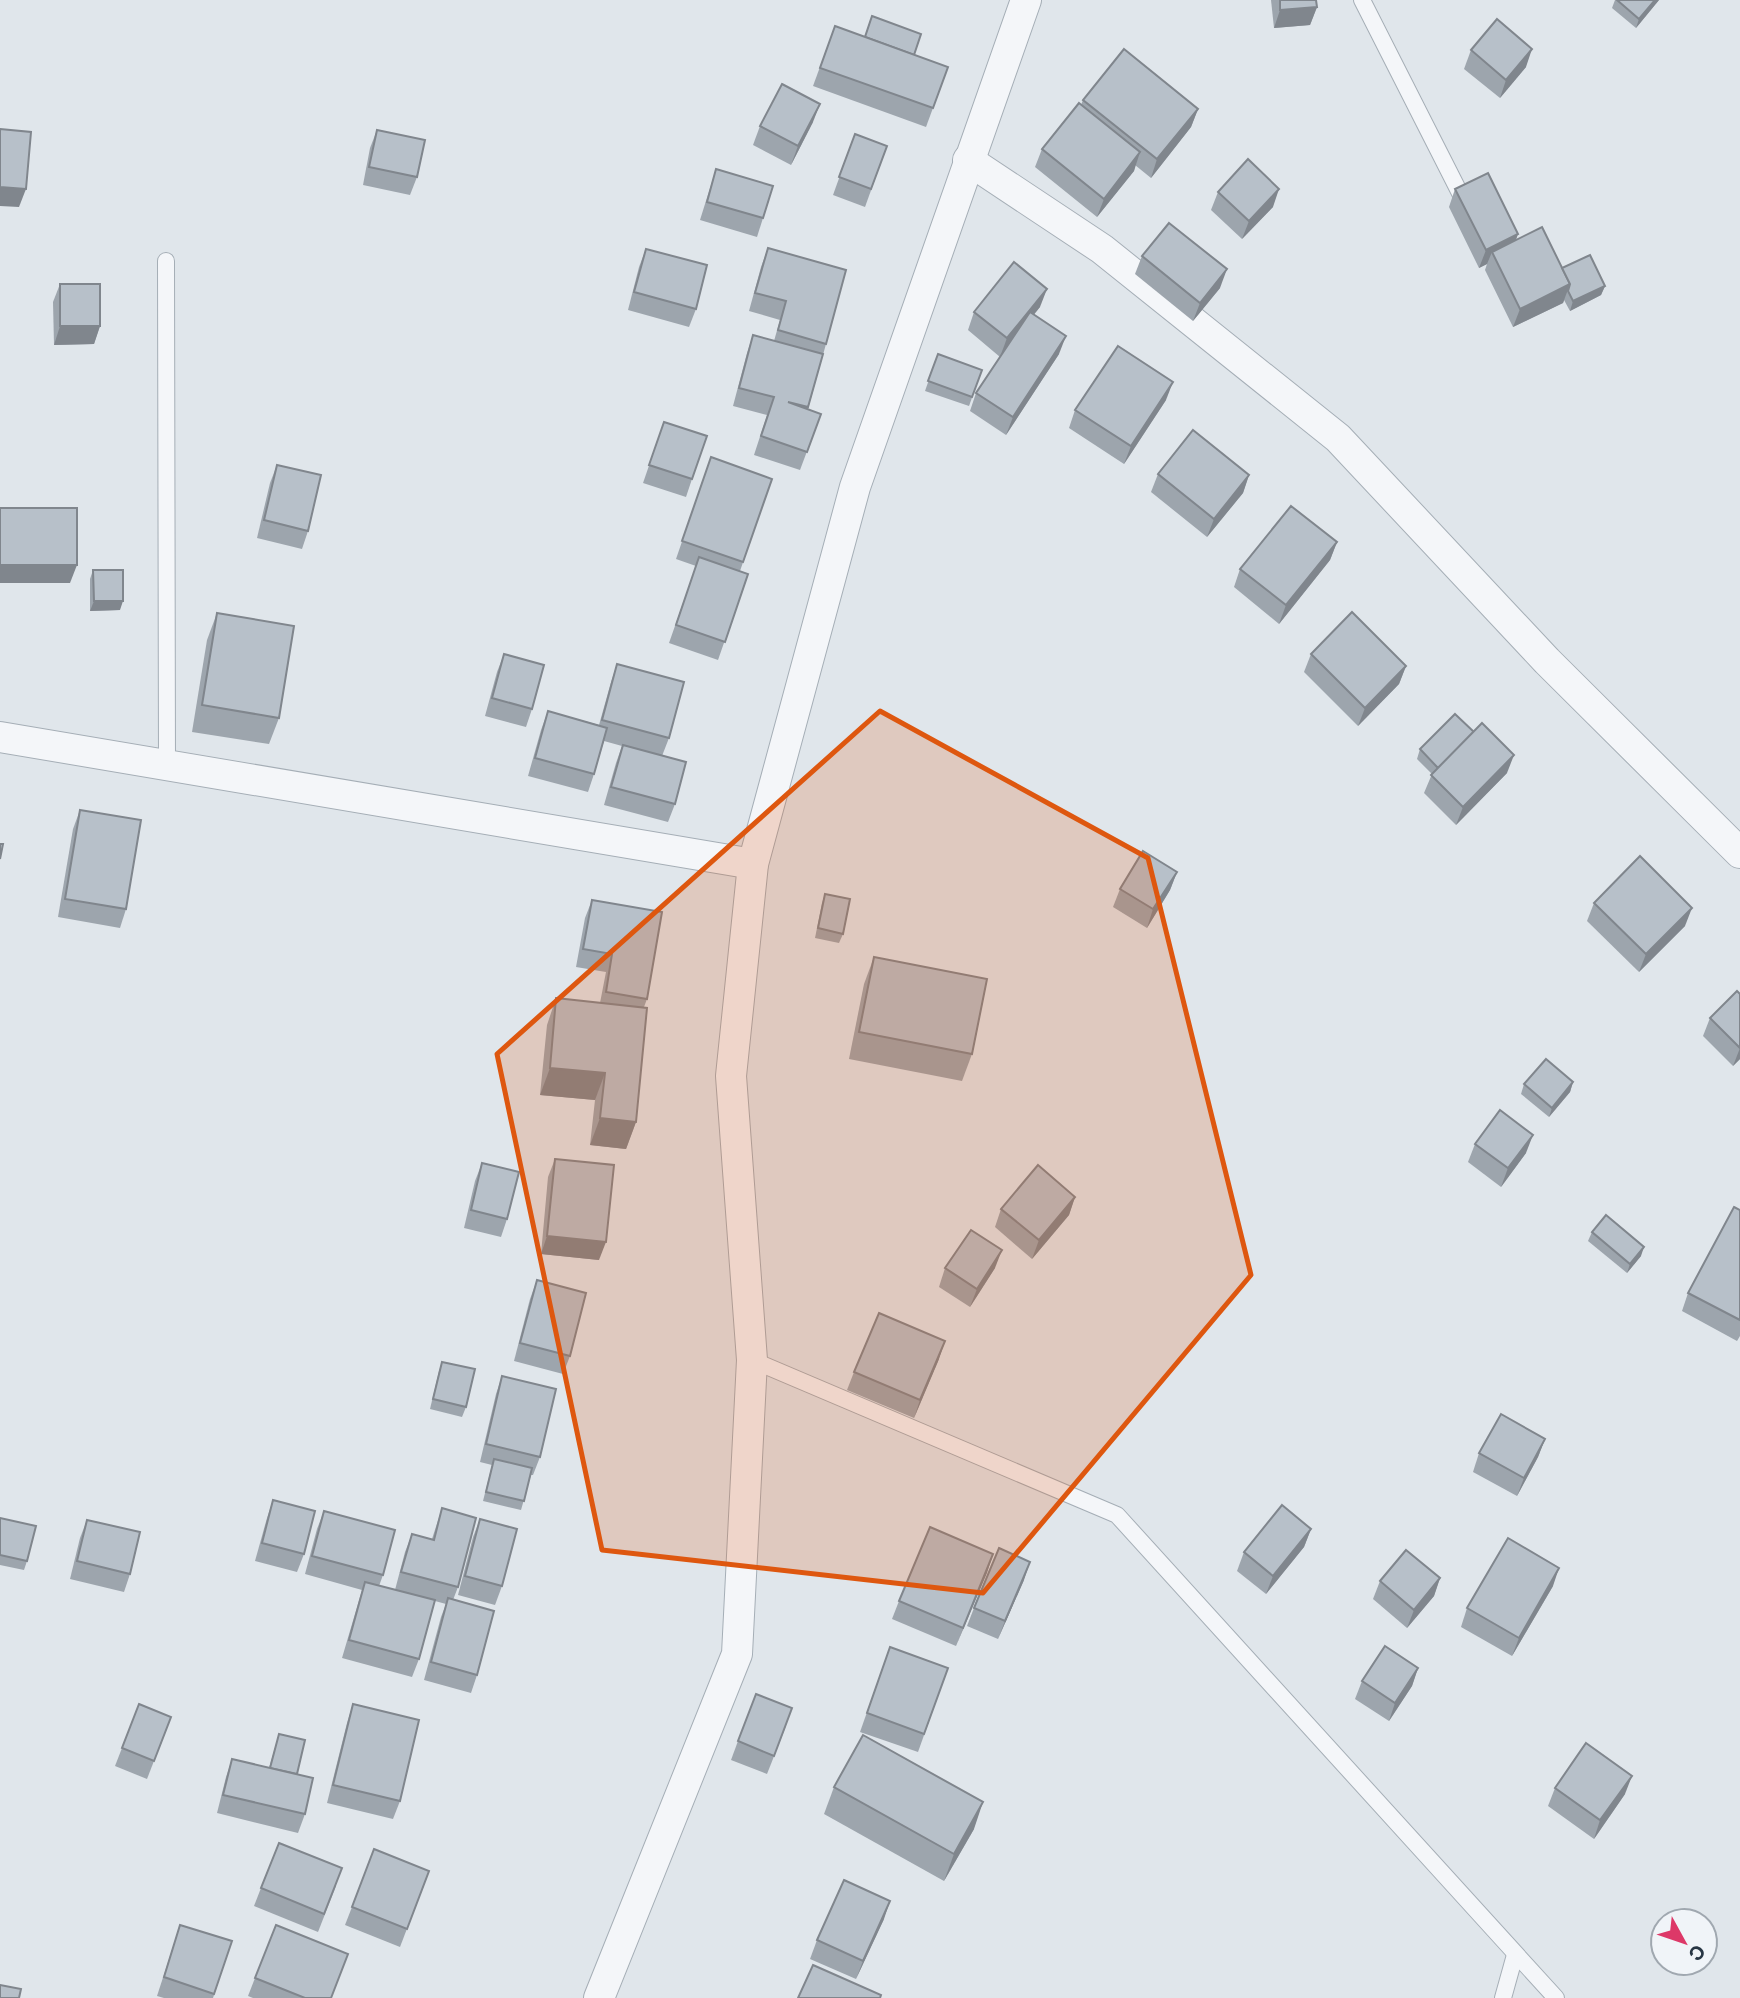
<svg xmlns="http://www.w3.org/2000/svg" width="1740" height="1998" font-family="Inter,sans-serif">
  <rect width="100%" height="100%" fill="#e0e6eb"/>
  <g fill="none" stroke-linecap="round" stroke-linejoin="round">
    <defs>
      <g id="service">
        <path d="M1362 0 1467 207"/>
        <path d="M166 261 167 765"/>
        <path d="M752 1360 1117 1515 1556 1998"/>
        <path d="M1503 1998 1515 1955"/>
      </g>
      <g id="minor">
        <path d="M968 160 1102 249 1338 438 1547 661 1740 853"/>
        <path d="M0 737 753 864"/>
        <path d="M599 1998 737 1654 752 1360 731 1076 753 864 855 487 1026 0"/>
      </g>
    </defs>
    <!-- service casing -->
    <use href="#service" stroke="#a5aeb6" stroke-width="18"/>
    <!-- minor casing -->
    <use href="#minor" stroke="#a5aeb6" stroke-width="32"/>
    <!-- service -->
    <use href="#service" stroke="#f4f6f9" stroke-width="16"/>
    <!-- minor -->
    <use href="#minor" stroke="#f4f6f9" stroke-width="30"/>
  </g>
  <!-- wall -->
  <g fill="#9da5ad">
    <path d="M1271 0H1316L1317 7 1310 25 1274 28Z"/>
    <path d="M1615 0H1659L1636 28 1612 8Z"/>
    <path d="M835 26 948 67 926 127 813 86Z"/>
    <path d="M1471 50 1526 67 1500 98 1464 69Z"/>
    <path d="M1083 100 1198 109 1191 127 1151 178 1135 165 1134 171 1097 217 1035 167 1042 149 1081 105Z"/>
    <path d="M813 122 791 165 753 145 760 126Z"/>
    <path d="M377 130 417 177 410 195 363 185 370 148Z"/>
    <path d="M855 134 887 146 865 207 833 195Z"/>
    <path d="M716 169 763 218 757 237 700 220Z"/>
    <path d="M1455 189 1516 240 1562 268 1605 286 1601 295 1570 311 1564 300 1563 303 1513 327 1485 270 1487 264 1479 268 1449 207Z"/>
    <path d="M1218 192 1273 207 1242 239 1211 210Z"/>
    <path d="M768 248 826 344 808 409 821 414 800 470 754 455 767 415 733 406 747 353 753 335 774 341 780 320 749 311 761 267Z"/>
    <path d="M646 249 696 309 689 327 628 310 639 267Z"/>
    <path d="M1142 256 1220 288 1193 321 1135 274Z"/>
    <path d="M60 284 100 326 94 344 54 345 53 302Z"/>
    <path d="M1040 307 1034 314 1059 354 1006 435 970 411 976 393 1000 357 968 330 974 312Z"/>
    <path d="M938 354 982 370 969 406 925 391Z"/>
    <path d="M1166 400 1124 464 1069 428 1075 410Z"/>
    <path d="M664 422 692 479 686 497 643 483Z"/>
    <path d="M711 457 772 479 740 571 748 574 718 660 669 643 696 566 676 559Z"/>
    <path d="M277 465 308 531 302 549 257 538 270 483Z"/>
    <path d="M1158 474 1249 475 1243 493 1207 537 1151 492Z"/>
    <path d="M1337 542 1330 560 1279 624 1234 587 1240 569Z"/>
    <path d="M93 570 120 610 90 611V579Z"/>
    <path d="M217 613 279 718 269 744 192 732 207 640Z"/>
    <path d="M504 654 532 709 526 727 485 716 497 672Z"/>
    <path d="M1311 654 1406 666 1399 684 1358 726 1304 672Z"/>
    <path d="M617 664 669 738 662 756 675 804 668 822 604 805 616 763 622 746 604 741 594 774 588 792 528 776 541 730 548 711 599 725 611 682Z"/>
    <path d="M1420 749 1507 773 1456 825 1424 793 1432 774 1417 759Z"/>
    <path d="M80 810 126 909 120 928 58 917 73 829Z"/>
    <path d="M1177 872 1170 890 1147 928 1113 907 1120 889Z"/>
    <path d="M825 894 843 934 839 943 815 938 822 903Z"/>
    <path d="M592 900 647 999 644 1007 636 1122 626 1149 590 1145 595 1100 540 1095 547 1025 556 998 600 1003 606 972 576 967 585 918Z"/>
    <path d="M1594 903 1685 926 1639 972 1587 921Z"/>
    <path d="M874 957 972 1054 962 1081 849 1059 864 984Z"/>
    <path d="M1740 994V1059L1733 1066 1703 1036 1710 1018Z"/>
    <path d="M1573 1082 1570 1092 1549 1117 1521 1094 1524 1084Z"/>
    <path d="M1475 1144 1526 1153 1501 1187 1468 1162Z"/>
    <path d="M555 1159 599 1260 541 1254 548 1177Z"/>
    <path d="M482 1163 507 1219 501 1237 464 1228 475 1181Z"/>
    <path d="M1075 1197 1069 1215 1032 1259 995 1227 1001 1209Z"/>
    <path d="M1740 1210V1336L1737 1341 1682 1311 1688 1293Z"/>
    <path d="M1592 1232 1641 1256 1627 1273 1588 1241Z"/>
    <path d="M945 1268H995L970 1307 939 1287Z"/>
    <path d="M537 1280 570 1356 563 1374 514 1361 530 1299Z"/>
    <path d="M939 1359 914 1418 847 1390 854 1372Z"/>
    <path d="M442 1362 466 1407 462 1417 430 1409 439 1371Z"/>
    <path d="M502 1376 540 1457 533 1475H531L521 1510 483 1501 492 1465 480 1462 496 1394Z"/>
    <path d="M1545 1439 1538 1457 1517 1496 1473 1472 1479 1453Z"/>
    <path d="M273 1500 304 1554 297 1572 255 1561 267 1518Z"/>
    <path d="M442 1508 458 1587 453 1600 477 1675 471 1693 424 1680 441 1617 446 1604 435 1601 419 1659 412 1677 342 1658 362 1590 305 1574 317 1529 324 1511 383 1575 379 1586 395 1590 405 1552 412 1534 432 1539Z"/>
    <path d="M0 1518 27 1561 24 1570 0 1565Z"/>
    <path d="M480 1519 502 1586 495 1605 458 1595 473 1537Z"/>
    <path d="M87 1520 130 1574 124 1592 70 1579 80 1538Z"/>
    <path d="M1311 1529 1304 1547 1266 1594 1237 1571 1244 1552Z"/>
    <path d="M993 1554 956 1646 892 1619 899 1601Z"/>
    <path d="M1440 1578 1434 1596 1407 1628 1373 1599 1380 1581Z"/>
    <path d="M1024 1580 998 1639 967 1626 974 1608Z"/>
    <path d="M1553 1586 1512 1656 1461 1627 1467 1608Z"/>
    <path d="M890 1647 948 1668 918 1752 860 1732Z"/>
    <path d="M1418 1668 1412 1686 1389 1721 1355 1699 1362 1681Z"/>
    <path d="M353 1704 400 1801 393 1819 327 1803 347 1723Z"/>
    <path d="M171 1717 147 1779 115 1766 122 1748Z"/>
    <path d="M786 1726 767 1774 731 1760 738 1741Z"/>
    <path d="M279 1734 297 1774 305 1814 298 1833 217 1813 226 1777 232 1759 269 1768Z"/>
    <path d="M834 1787 974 1829 944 1881 824 1814Z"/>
    <path d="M1555 1788 1625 1794 1594 1839 1548 1806Z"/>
    <path d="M429 1871 400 1947 345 1925 352 1907Z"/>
    <path d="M336 1886 318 1932 254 1906 261 1888Z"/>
    <path d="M884 1919 856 1979 810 1959 817 1940Z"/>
    <path d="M180 1925 232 1941 213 1998H164L157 1996Z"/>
    <path d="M255 1978 331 1998H253L248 1996Z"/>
  </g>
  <!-- shaded-wall -->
  <g fill="#80868d">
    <path d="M1655 0H1659L1636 28 1639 19Z"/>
    <path d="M1317 7 1310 25 1274 28 1280 10Z"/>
    <path d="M1532 49 1526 67 1500 98 1506 80Z"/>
    <path d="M820 104 813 122 791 165 798 146Z"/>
    <path d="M1198 109 1191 127 1151 178 1157 159Z"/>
    <path d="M1140 152 1134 171 1097 217 1104 199Z"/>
    <path d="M0 187 26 189 19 207 0 206Z"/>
    <path d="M1279 189 1273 207 1242 239 1249 221Z"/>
    <path d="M1518 234 1512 252H1492L1487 264 1479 268 1486 250Z"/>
    <path d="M1227 269 1220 288 1193 321 1200 303Z"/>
    <path d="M1570 284 1563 303 1513 327 1520 309Z"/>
    <path d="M1605 286 1601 295 1570 311 1573 301Z"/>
    <path d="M1047 289 1040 307 1000 357 1007 338Z"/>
    <path d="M60 326H100L94 344 54 345Z"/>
    <path d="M1066 336 1059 354 1006 435 1013 417Z"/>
    <path d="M1173 382 1166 400 1124 464 1131 446Z"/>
    <path d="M1249 475 1243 493 1207 537 1214 519Z"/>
    <path d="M1337 542 1330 560 1279 624 1286 605Z"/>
    <path d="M0 565H77L70 583H0Z"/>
    <path d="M94 601H123L120 610 90 611Z"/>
    <path d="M1406 666 1399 684 1358 726 1365 708Z"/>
    <path d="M1514 755 1507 773 1456 825 1463 807Z"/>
    <path d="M1177 872 1170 890 1147 928 1153 909Z"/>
    <path d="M1692 908 1685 926 1639 972 1646 954Z"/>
    <path d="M1740 1048V1059L1733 1066Z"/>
    <path d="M550 1068 605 1073 595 1100 540 1095Z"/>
    <path d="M1573 1082 1570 1092 1549 1117 1552 1108Z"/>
    <path d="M600 1118 636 1122 626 1149 590 1145Z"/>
    <path d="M1533 1135 1526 1153 1501 1187 1508 1168Z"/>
    <path d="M1075 1197 1069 1215 1032 1259 1039 1240Z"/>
    <path d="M547 1236 606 1242 599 1260 541 1254Z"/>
    <path d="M1644 1247 1641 1256 1627 1273 1630 1264Z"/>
    <path d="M1002 1250 995 1268 970 1307 977 1289Z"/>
    <path d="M945 1341 939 1359 914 1418 920 1400Z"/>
    <path d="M1545 1439 1538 1457 1517 1496 1524 1478Z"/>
    <path d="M1311 1529 1304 1547 1266 1594 1273 1576Z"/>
    <path d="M993 1554 987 1573 956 1646 963 1628Z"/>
    <path d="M1030 1562 1024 1580 998 1639 1005 1621Z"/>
    <path d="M1559 1568 1553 1586 1512 1656 1519 1638Z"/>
    <path d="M1440 1578 1434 1596 1407 1628 1414 1610Z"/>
    <path d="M1418 1668 1412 1686 1389 1721 1395 1703Z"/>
    <path d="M1632 1776 1625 1794 1594 1839 1600 1820Z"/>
    <path d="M983 1802 974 1829 944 1881 954 1854Z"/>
    <path d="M890 1901 884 1919 856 1979 863 1961Z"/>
  </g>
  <!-- building -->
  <g fill="#b7c0c9" stroke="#80868d" stroke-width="2">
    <path d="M1280 0H1316L1317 7 1280 10Z"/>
    <path d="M1617 0H1655L1639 19Z"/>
    <path d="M872 16 921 34 914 55 865 37Z"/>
    <path d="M1497 19 1532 49 1506 80 1471 50Z"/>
    <path d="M835 26 948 67 933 108 820 68Z"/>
    <path d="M1124 49 1198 109 1157 159 1083 100Z"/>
    <path d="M782 84 820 104 798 146 760 126Z"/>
    <path d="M1079 103 1140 152 1104 199 1042 149Z"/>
    <path d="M0 129 31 132 26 189 0 187Z"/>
    <path d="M377 130 425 140 417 177 369 167Z"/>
    <path d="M855 134 887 146 871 189 839 177Z"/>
    <path d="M1248 159 1279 189 1249 221 1218 192Z"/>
    <path d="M716 169 773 186 763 218 707 202Z"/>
    <path d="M1488 173 1518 234 1486 250 1455 189Z"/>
    <path d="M1169 223 1227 269 1200 303 1142 256Z"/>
    <path d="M1542 227 1570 284 1520 309 1492 252Z"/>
    <path d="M768 248 846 270 826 344 778 330 786 301 755 293Z"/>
    <path d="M646 249 707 265 696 309 634 292Z"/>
    <path d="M1590 255 1605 286 1573 301 1568 291 1570 284 1562 268Z"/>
    <path d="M1014 262 1047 289 1007 338 974 312Z"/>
    <rect x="60" y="284" width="40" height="42"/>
    <path d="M1030 312 1066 336 1013 417 976 393Z"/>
    <path d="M753 335 823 354 808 407 788 402 821 414 807 452 761 436 774 397 739 388Z"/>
    <path d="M1118 346 1173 382 1131 446 1075 410Z"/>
    <path d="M938 354 982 370 972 397 928 381Z"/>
    <path d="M664 422 707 436 692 479 649 465Z"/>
    <path d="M1193 430 1249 475 1214 519 1158 474Z"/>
    <path d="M711 457 772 479 743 562 682 541Z"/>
    <path d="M277 465 321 475 308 531 264 520Z"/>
    <path d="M1291 506 1337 542 1286 605 1240 569Z"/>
    <rect x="0" y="508" width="77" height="57"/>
    <path d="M699 557 748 574 725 642 676 625Z"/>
    <path d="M93 570H123V601H94Z"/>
    <path d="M1352 612 1406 666 1365 708 1311 654Z"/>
    <path d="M217 613 294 626 279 718 202 705Z"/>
    <path d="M504 654 544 665 532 709 492 698Z"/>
    <path d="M617 664 684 682 669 738 602 720Z"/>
    <path d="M548 711 607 728 594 774 535 758Z"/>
    <path d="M1455 714 1474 732 1438 768 1420 749Z"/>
    <path d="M1482 723 1514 755 1463 807 1431 775Z"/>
    <path d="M623 745 686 762 675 804 611 787Z"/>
    <path d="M80 810 141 820 126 909 65 899Z"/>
    <path d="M0 844H3L0 859Z"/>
    <path d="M1143 851 1177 872 1153 909 1120 889Z"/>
    <path d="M1640 856 1692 908 1646 954 1594 903Z"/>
    <path d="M825 894 850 899 843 934 818 928Z"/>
    <path d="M592 900 662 912 647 999 606 992 612 954 583 949Z"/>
    <path d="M874 957 987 979 972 1054 859 1032Z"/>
    <path d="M1737 991 1740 994V1048L1710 1018Z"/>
    <path d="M556 998 647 1008 636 1122 600 1118 605 1073 550 1068Z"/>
    <path d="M1546 1059 1573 1082 1552 1108 1524 1084Z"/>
    <path d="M1500 1110 1533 1135 1508 1168 1475 1144Z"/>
    <path d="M555 1159 614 1165 606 1242 547 1236Z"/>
    <path d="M482 1163 519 1172 507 1219 471 1210Z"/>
    <path d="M1038 1165 1075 1197 1039 1240 1001 1209Z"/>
    <path d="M1734 1207 1740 1210V1320L1688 1293Z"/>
    <path d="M1606 1215 1644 1247 1630 1264 1592 1232Z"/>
    <path d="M971 1230 1002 1250 977 1289 945 1268Z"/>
    <path d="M537 1280 586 1293 570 1356 520 1343Z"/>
    <path d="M879 1313 945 1341 920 1400 854 1372Z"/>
    <path d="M442 1362 475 1369 466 1407 433 1399Z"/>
    <path d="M502 1376 556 1389 540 1457 486 1444Z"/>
    <path d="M1501 1414 1545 1439 1524 1478 1479 1453Z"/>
    <path d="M494 1459 532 1468 524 1501 486 1492Z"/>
    <path d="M273 1500 315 1511 304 1554 262 1543Z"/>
    <path d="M1282 1505 1311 1529 1273 1576 1244 1552Z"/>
    <path d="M442 1508 476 1518 458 1587 401 1572 412 1534 434 1540Z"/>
    <path d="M324 1511 395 1530 383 1575 312 1556Z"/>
    <path d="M0 1518 36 1526 27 1561 0 1555Z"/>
    <path d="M480 1519 517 1529 502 1586 465 1576Z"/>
    <path d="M87 1520 140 1532 130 1574 77 1561Z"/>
    <path d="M930 1527 993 1554 963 1628 899 1601Z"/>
    <path d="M1508 1538 1559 1568 1519 1638 1467 1608Z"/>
    <path d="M999 1548 1030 1562 1005 1621 974 1608Z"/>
    <path d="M1406 1550 1440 1578 1414 1610 1380 1581Z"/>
    <path d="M365 1582 435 1600 419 1659 349 1640Z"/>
    <path d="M448 1598 494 1611 477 1675 431 1662Z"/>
    <path d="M1385 1646 1418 1668 1395 1703 1362 1681Z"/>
    <path d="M890 1647 948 1668 924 1734 867 1713Z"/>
    <path d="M756 1694 792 1708 774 1756 738 1741Z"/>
    <path d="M139 1704 171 1717 154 1761 122 1748Z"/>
    <path d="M353 1704 419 1720 400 1801 333 1785Z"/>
    <path d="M279 1734 305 1740 297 1774 270 1768Z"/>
    <path d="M863 1735 983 1802 954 1854 834 1787Z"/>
    <path d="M1586 1743 1632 1776 1600 1820 1555 1788Z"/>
    <path d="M232 1759 313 1778 305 1814 223 1795Z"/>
    <path d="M279 1843 342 1868 324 1914 261 1888Z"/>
    <path d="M374 1849 429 1871 407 1929 352 1907Z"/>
    <path d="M844 1880 890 1901 863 1961 817 1940Z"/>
    <path d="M180 1925 232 1941 214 1994 164 1977Z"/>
    <path d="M276 1925 348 1954 331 1998H305L255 1978Z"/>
    <path d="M813 1965 881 1995 880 1998H798Z"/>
    <path d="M0 1985 21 1989 19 1998H0Z"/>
  </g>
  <!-- marked area -->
  <path fill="#de570f" fill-opacity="0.2" stroke="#de570f" stroke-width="5" stroke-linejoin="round" d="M880 711 1148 858 1251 1275 983 1593 602 1550 497 1054Z"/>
  <!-- north arrow -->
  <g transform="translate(1684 1942) rotate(130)"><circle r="33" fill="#f0f4f8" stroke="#a0a8b0" stroke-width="2"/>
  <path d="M0-5L12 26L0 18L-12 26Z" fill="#dd3868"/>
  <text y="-10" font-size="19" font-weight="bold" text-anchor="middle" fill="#273644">С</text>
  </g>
</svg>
